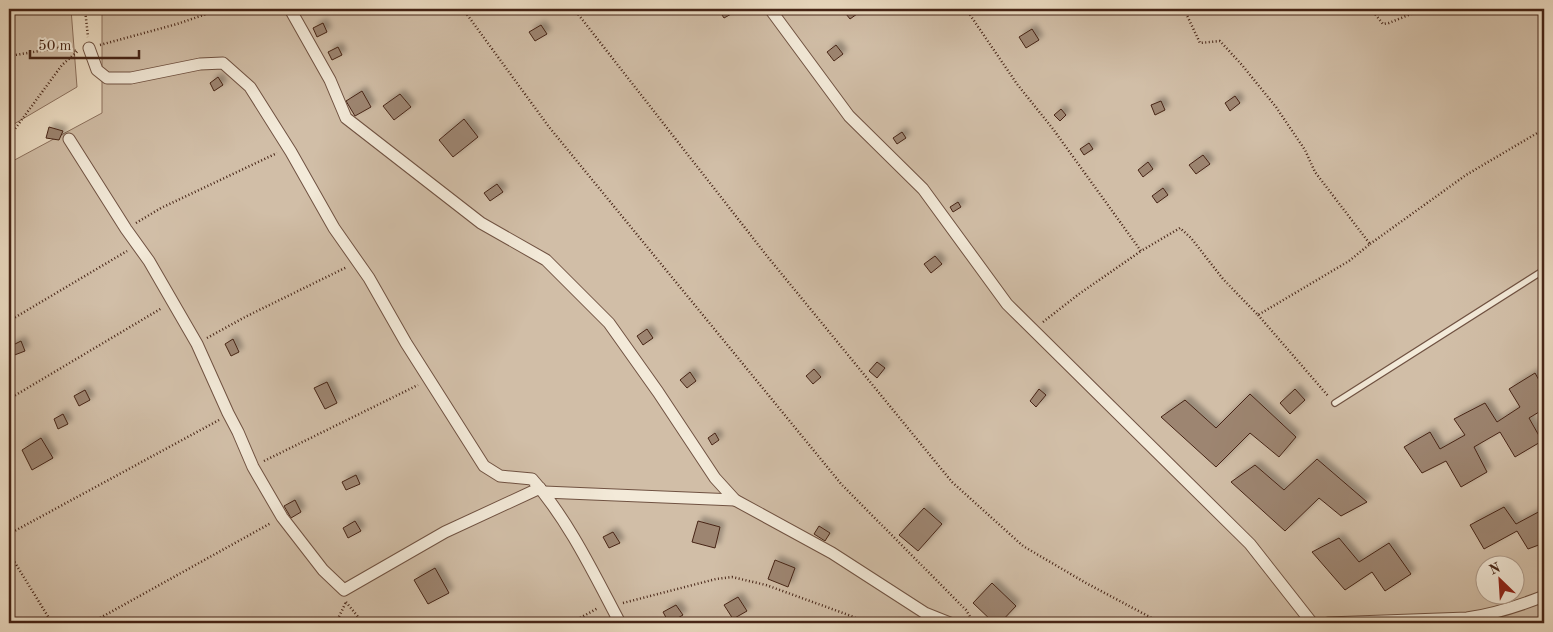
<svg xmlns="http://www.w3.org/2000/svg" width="1553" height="632" font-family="'Old Standard TT',serif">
  <defs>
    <filter id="shadow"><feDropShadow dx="4.5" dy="-4.5" stdDeviation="2.5" flood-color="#0004"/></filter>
  </defs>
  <rect width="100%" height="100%" fill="#eddec5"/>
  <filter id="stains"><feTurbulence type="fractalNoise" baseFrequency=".004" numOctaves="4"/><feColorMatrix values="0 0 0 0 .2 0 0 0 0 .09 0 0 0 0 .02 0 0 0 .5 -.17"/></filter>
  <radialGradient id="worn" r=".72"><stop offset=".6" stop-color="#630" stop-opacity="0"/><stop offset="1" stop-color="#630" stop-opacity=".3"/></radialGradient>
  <!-- green -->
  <g fill="#d1bea7" stroke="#8c715e" fill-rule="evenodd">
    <path d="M9 9H71L77 87 9 127Z"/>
    <path d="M102 9H1544V623H9V163L102 113ZM1486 564H1516V594H1486Z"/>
  </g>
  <!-- building -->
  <g fill="#9d8571" stroke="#462416" filter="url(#shadow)">
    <path d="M725 9H730L733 13 724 18 720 12Z"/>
    <path d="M842 9H864L850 19Z"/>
    <path d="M323 23 327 32 317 37 313 28Z"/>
    <path d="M541 25 547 34 535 41 529 32Z"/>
    <path d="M1032 29 1039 40 1026 48 1019 37Z"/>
    <path d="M836 45 843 54 834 61 827 52Z"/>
    <path d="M338 47 342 55 332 60 328 52Z"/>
    <path d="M218 77 223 85 214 91 210 83Z"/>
    <path d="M362 91 371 107 355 116 346 101Z"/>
    <path d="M400 94 411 107 394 120 383 106Z"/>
    <path d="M1235 96 1240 103 1230 111 1225 103Z"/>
    <path d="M1161 101 1165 110 1155 115 1151 105Z"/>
    <path d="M1061 109 1066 115 1060 121 1054 115Z"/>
    <path d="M464 119 478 137 453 157 439 140Z"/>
    <path d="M49 127 63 131 59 140 46 138Z"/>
    <path d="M902 132 906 138 897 144 893 138Z"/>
    <path d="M1089 143 1093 149 1084 155 1080 149Z"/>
    <path d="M1203 155 1210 164 1196 174 1189 165Z"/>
    <path d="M1148 162 1153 169 1143 177 1138 170Z"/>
    <path d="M497 184 503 192 490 201 484 193Z"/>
    <path d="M1163 188 1168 195 1157 203 1152 196Z"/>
    <path d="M958 202 961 207 953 212 950 207Z"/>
    <path d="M935 256 942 264 931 273 924 264Z"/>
    <path d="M647 329 653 338 643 345 637 336Z"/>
    <path d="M233 339 239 352 231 356 225 344Z"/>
    <path d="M21 341 25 351 12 356 9 347Z"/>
    <path d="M877 362 885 368 877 378 869 371Z"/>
    <path d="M814 369 821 377 813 384 806 376Z"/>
    <path d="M690 372 696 381 687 388 680 380Z"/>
    <path d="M1535 373 1544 389V409L1529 418 1542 441 1515 457 1500 432 1474 447 1487 472 1461 487 1446 461 1422 473 1404 447 1430 432 1440 449 1465 435 1454 419 1485 403 1497 422 1520 407 1509 389Z"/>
    <path d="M327 382 337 403 325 409 314 388Z"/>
    <path d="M1039 389 1046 395 1036 407 1030 401Z"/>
    <path d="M1295 389 1305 400 1290 414 1280 403Z"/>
    <path d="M85 390 90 400 79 406 74 396Z"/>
    <path d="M1250 394 1296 437 1279 457 1250 433 1216 467 1161 417 1185 400 1216 428Z"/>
    <path d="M63 414 68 424 58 429 54 419Z"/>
    <path d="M715 433 719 440 712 445 708 438Z"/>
    <path d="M41 438 53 458 32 470 22 450Z"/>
    <path d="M1317 459 1367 502 1341 516 1319 498 1285 531 1231 482 1255 465 1284 490Z"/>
    <path d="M356 475 360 484 346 490 342 482Z"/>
    <path d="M295 500 301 512 291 518 284 506Z"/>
    <path d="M1504 507 1516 524 1544 509V543L1528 549 1517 531 1484 549 1470 525Z"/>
    <path d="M924 508 942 524 918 551 899 535Z"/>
    <path d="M355 521 361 531 348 538 343 528Z"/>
    <path d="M698 521 720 527 715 548 692 542Z"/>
    <path d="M819 526 830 533 825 541 814 534Z"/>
    <path d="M613 532 620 543 609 548 603 537Z"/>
    <path d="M1339 538 1359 562 1389 543 1411 574 1385 591 1372 572 1345 590 1312 552Z"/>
    <path d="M775 560 795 568 788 587 768 579Z"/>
    <path d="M435 568 449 593 428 604 414 580Z"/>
    <path d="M992 583 1016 606 1000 623H994L973 603Z"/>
    <path d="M738 597 747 611 733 619 724 605Z"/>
    <path d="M676 605 683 615 669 623 663 612Z"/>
  </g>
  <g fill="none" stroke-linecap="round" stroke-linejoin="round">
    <defs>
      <path id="service" d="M1335 403 1544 270"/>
      <g id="minor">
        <path d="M290 9 330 80 346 118 481 223 546 260 609 323 658 392 715 478 735 500 832 553 925 613 950 623"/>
        <path d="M770 9 849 116 923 189 1007 304 1250 544 1312 623"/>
        <path d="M89 48 97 70 107 78H131L200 64 223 63 250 87 291 152 334 228 369 278 406 343 484 466 500 476 532 479C569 521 594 574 620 623"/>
        <path d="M69 139 126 229 149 261 197 344 228 413 238 432 253 467 282 517 323 570 344 590 445 532 540 488"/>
        <path d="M544 492 735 500"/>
        <path d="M1328 623 1467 618C1494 614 1519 606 1544 596"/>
      </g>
    </defs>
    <!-- service casing -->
    <use href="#service" stroke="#705242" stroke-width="8"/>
    <!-- minor casing -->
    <use href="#minor" stroke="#705242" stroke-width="13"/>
    <!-- path -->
    <g stroke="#462416" stroke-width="2.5" stroke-dasharray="1 2.5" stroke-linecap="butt">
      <path d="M85 9 88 37"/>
      <path d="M463 9 549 127 842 485 966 610 974 623"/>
      <path d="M574 9 767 256 952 482 1023 546 1086 583 1161 623"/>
      <path d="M966 9 1017 84 1053 129 1141 251 1180 228 1191 238 1223 279 1258 315 1349 261 1370 244 1315 172 1305 150 1276 107 1242 65 1220 41 1200 43 1184 9"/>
      <path d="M1371 9 1383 24 1389 23 1423 9"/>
      <path d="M100 45 177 24 221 9"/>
      <path d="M9 56 58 48 77 51"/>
      <path d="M9 137 62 65 78 51"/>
      <path d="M136 223 161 208 277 153"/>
      <path d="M1370 244 1466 175 1544 129"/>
      <path d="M1258 315 1329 397"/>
      <path d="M9 321 127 251"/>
      <path d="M1043 322 1079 294 1141 251"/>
      <path d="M207 338 247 316 347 267"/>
      <path d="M9 399 162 308"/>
      <path d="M264 461 418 385"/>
      <path d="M9 534 219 420"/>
      <path d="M9 553 52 623"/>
      <path d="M346 602 363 623"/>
      <path d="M623 603 716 579 732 577 766 585 854 617 861 623"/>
      <path d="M91 623 271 523"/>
      <path d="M336 623 346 602"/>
      <path d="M571 623 598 608"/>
      <path d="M901 623 911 620"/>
    </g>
    <!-- service -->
    <use href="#service" stroke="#f3ead9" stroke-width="5.5"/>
    <!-- minor -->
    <use href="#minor" stroke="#f3ead9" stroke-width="11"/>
  </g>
  <!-- margin -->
  <rect width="1553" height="632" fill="none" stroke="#eddec5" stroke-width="30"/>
  <rect x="10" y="10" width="1533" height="612" fill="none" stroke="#462416" stroke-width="2.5"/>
  <rect x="15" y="15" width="1523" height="602" fill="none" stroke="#462416"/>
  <!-- north arrow -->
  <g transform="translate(1500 580) rotate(335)"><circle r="24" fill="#f3ead9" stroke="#ae9b8b"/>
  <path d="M0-4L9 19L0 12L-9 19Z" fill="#8f2418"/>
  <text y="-8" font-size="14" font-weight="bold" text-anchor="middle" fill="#462416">N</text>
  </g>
  <!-- scale -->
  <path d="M30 50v8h109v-8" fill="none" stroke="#462416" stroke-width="2.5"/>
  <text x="38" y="50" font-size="15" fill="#462416" stroke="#f3ead9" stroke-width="4" paint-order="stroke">50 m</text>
  <rect width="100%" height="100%" filter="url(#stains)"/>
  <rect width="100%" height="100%" fill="url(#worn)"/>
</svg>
